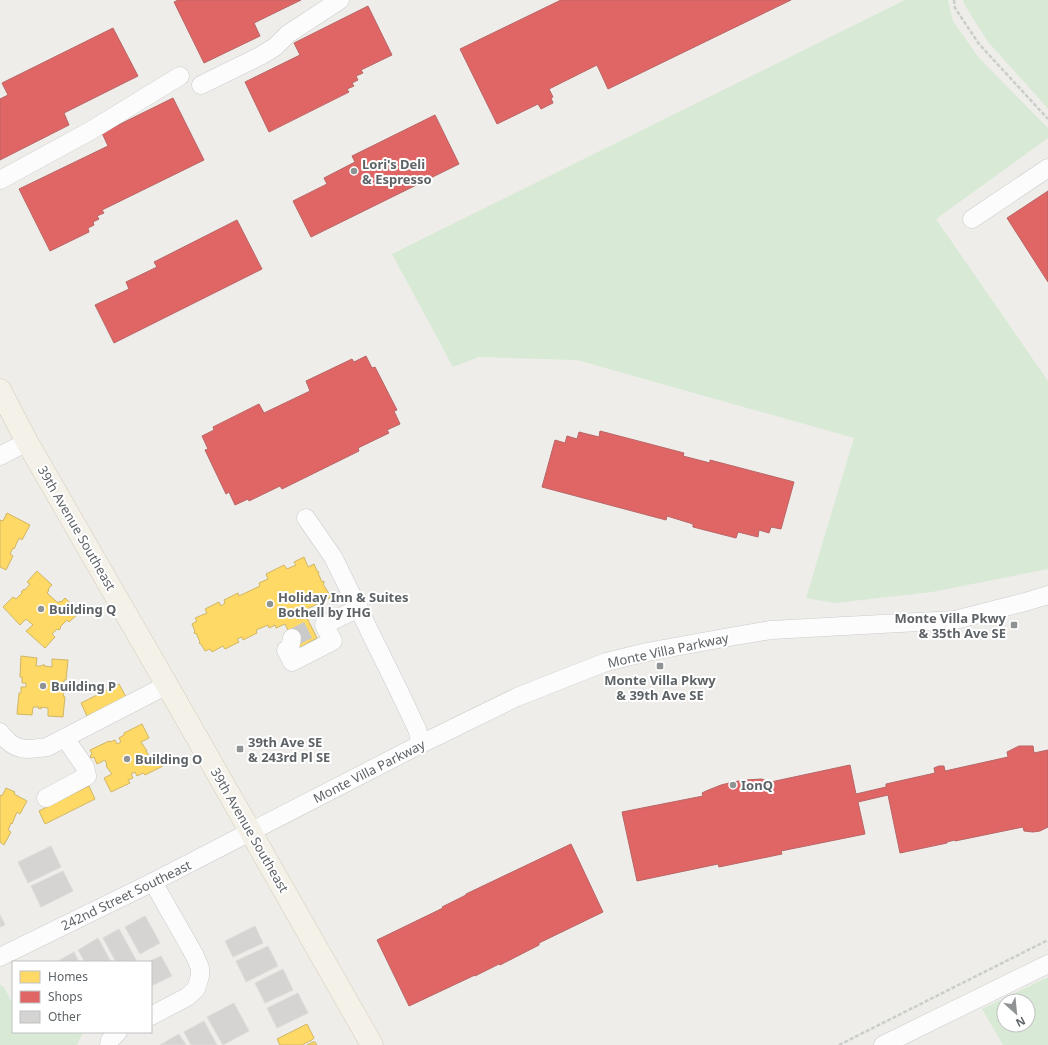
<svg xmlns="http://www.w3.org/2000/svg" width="1048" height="1045" font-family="'Noto Sans',sans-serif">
  <rect width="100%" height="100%" fill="#eeede9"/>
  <!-- green -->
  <g fill="#d8ead5" fill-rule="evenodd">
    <path d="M905 0H948L953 21 979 58 1048 128V138L936 219 1048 381V569L932 592 835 603 806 598 854 438 577 360 479 357 453 367 392 254Z"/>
    <path d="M963 0H1048V109L1036 95 988 42 964 4Z"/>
    <path d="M1048 977V1045H1003L982 1009ZM1004 1001H1028V1025H1004Z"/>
    <path d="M0 985 4 987 13 1005V1032H83L77 1045H0Z"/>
  </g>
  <!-- homes -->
  <g fill="#ffd966" stroke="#cfb666">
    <path d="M7 513 30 525 22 540 19 538 14 549 13 548 10 554 13 556 6 570 0 567V520L3 521Z"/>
    <path d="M304 557 308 567 314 564 317 571H318L319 573H318L322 582 324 581V583L323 584 331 597 307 609 308 612 305 614 317 638 297 649 285 624 276 628 275 625 269 628 268 625 256 630 257 633 243 640 242 637 237 639 239 642 225 649 223 646 212 652 210 649 205 651 201 644H200L199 643 200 642 196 633 195 634 194 632 195 631 192 624 197 621 195 618 207 613 205 609 219 602 221 606 225 603 224 600 238 593 239 596 260 586 259 583 268 579 266 574 284 565 287 569 296 565 294 562Z"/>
    <path d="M37 571 52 585 48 589 49 590 47 593 58 603 60 601 61 602 65 598 80 612 69 622 67 620 60 627 61 628 59 630 57 629 52 634 55 637 45 648 26 631 33 625 26 619 20 625 3 607 13 597 16 599 22 593 21 592 24 589 25 590 30 584 27 582Z"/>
    <path d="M21 656 37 658 36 666H41L42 665H45L44 666 52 667V659L68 660 66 680H64V687L59 686V690H64L63 696 65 697 63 717 48 716V708L41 707V709L38 708 39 707H33L32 715 17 714 19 693H21V687H26V683H22V677H20Z"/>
    <path d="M119 684 126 697 87 716 81 703Z"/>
    <path d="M142 724 149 738 141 742 147 751H146L149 756 156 753 163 766 145 775 143 773 137 776 135 772 131 774 133 778 128 780 130 783 111 792 104 778 112 774 106 766 107 765 105 760 97 764 94 757 91 758 90 756 92 754 90 750 109 741 110 742 115 740 117 744 121 742 119 738 124 735V733Z"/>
    <path d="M89 786 95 799 45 824 39 811Z"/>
    <path d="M6 788 15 792 14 794 27 801 20 814 17 812 12 824 11 823 8 830 11 832 4 845 0 842V795L2 796Z"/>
    <path d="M307 1024 314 1038 312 1040 302 1045H280L277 1039Z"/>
    <path d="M313 1042H315L317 1045H307Z"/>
  </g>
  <!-- shops -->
  <g fill="#e06666" stroke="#b96566">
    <path d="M178 0H301L254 23 260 36 204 63 174 2Z"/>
    <path d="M561 0H791L608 89 597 65 549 89 553 97 551 98 553 103 541 109 538 104 497 124 460 49Z"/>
    <path d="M368 6 392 55 361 70 363 73 356 76 358 80 352 83 354 86 347 89 349 92 269 132 245 82 300 55 294 43Z"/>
    <path d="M113 28 138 76 64 113 69 125 0 160V99L8 95 2 83Z"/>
    <path d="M173 98 204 160 102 210 104 213 97 216 99 219 93 222 94 225 88 228 89 232 50 251 19 189 108 146 102 133Z"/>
    <path d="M435 115 459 164 311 237 293 201 327 184 324 178 355 162 352 156Z"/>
    <path d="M1048 191V282L1007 218Z"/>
    <path d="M237 220 262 269 114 343 95 305 129 289 126 282 157 267 154 262Z"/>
    <path d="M366 356 372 368 375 367 397 410 394 411 400 424 387 430 389 433 358 448 359 451 282 489 280 486 249 501 248 499 235 505 229 492 226 494 205 450 208 449 202 436 214 430 213 427 259 404 264 413 310 391 306 381 352 359 354 362Z"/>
    <path d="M600 431 684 453 683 456 710 463V460L794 482 781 529 771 527 769 533 759 530 758 537 738 532 736 538 693 527V524L667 516 666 520 542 487 555 440 565 443 567 436 577 439 579 432 599 437Z"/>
    <path d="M1019 746H1033L1034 753 1048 750V827L1040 831 1033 832 1024 831 1023 827 955 841V840L947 842V843L900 853 888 795 858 802 865 834 781 851 782 854 719 867 718 864 637 881 622 812 703 796 702 793 706 791 721 785 733 782 745 780 761 779 765 780 766 783 850 765 856 794 886 787V784L935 773 934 768 939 766H944L945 771 1008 757 1007 752Z"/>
    <path d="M571 844 603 912 539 943V945L500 965 499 964 475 976V975L409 1006 377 940 443 908 442 907 466 895V894Z"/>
  </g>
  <!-- building -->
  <g fill="#d5d4d2" stroke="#dedcd8">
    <path d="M51 846 61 867 28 883 18 862Z"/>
    <path d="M63 871 73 891 41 907 31 886Z"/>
    <path d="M0 915 5 925 0 927Z"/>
    <path d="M145 916 160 943 140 954 125 927Z"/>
    <path d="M255 926 263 943 233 957 225 941Z"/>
    <path d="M119 929 136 960 133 962H116L103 938Z"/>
    <path d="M98 938 111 962H85L78 950Z"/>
    <path d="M268 946 278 966 246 982 236 961Z"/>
    <path d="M74 952 79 962H58V961Z"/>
    <path d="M161 956 172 976 151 986V962H148Z"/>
    <path d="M283 969 293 990 265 1003 255 983Z"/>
    <path d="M298 993 308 1013 277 1028 267 1008Z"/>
    <path d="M234 1003 249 1031 223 1045 207 1017Z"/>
    <path d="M204 1021 217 1045H191L184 1032Z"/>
    <path d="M179 1034 186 1045H160Z"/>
  </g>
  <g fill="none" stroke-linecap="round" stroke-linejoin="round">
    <!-- minor-tunnel -->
    <path stroke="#cacac8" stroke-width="18" stroke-dasharray="18 9" stroke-linecap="butt" d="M292 638 312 628"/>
    <defs>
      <g id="minor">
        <path d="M201 85 260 56 275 47 288 34 340 0"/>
        <path d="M0 180 90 131 180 76"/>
        <path d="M972 219 1048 168"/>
        <path d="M0 456 27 442"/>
        <path d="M306 518 333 557 399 691 417 729 421 744"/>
        <path d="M292 638 290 648 286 650 292 662 333 641 324 625 359 608"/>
        <path d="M0 732C2 736 5 738 8 741 19 752 33 749 47 747L167 685"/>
        <path d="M46 798 87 776 85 767 65 738"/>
        <path d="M0 957 153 882 421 744 517 697 606 662 647 652 735 636 771 630 955 620 1025 602 1048 595"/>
        <path d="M151 1016 187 997 196 989 200 976V968L195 956 153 882"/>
        <path d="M109 1045 110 1040 118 1032"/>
        <path d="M883 1045 1048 964"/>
      </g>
      <path id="major" d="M0 390 27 442 167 685 372 1045"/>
    </defs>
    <!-- minor casing -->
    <use href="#minor" stroke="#cacccb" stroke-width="19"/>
    <!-- major casing -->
    <use href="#major" stroke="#d5cbb8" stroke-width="23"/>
    <!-- path -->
    <g stroke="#cacecb" stroke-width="2.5" stroke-dasharray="4 2" stroke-linecap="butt">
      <path d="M954 0 955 8 979 44 1048 119"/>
      <path d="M839 1045 1048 940"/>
    </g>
    <!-- minor -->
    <use href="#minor" stroke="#fcfcfc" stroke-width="18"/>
    <!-- major -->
    <use href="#major" stroke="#f4f1e9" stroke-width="22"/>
  </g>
  <!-- markers -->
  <g fill="#909394" stroke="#fff" stroke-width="1.5">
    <circle cx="354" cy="171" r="4"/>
    <circle cx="270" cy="604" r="4"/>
    <circle cx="41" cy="609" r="4"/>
    <rect x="1010" y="621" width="8" height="8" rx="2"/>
    <rect x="656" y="662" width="8" height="8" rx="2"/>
    <circle cx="43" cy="686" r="4"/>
    <rect x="236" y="745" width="8" height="8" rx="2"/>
    <circle cx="127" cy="759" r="4"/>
    <circle cx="733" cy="785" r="4"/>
  </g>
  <g text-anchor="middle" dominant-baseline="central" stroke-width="4" stroke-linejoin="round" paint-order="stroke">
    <!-- poi labels -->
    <g font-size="13" font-weight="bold" fill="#5e6367" stroke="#fff" text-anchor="start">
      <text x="362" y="164">Lori's Deli<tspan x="362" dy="15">&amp; Espresso</tspan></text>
      <text x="278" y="597">Holiday Inn &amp; Suites<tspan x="278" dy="15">Bothell by IHG</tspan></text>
      <text x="49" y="609">Building Q</text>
      <text x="1006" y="618" text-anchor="end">Monte Villa Pkwy<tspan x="1006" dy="15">&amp; 35th Ave SE</tspan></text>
      <text x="660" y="680" text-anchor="middle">Monte Villa Pkwy<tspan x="660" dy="15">&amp; 39th Ave SE</tspan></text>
      <text x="51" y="686">Building P</text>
      <text x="248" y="742">39th Ave SE<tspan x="248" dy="15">&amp; 243rd Pl SE</tspan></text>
      <text x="135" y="759">Building O</text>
      <text x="741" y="785">IonQ</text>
    </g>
    <!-- street labels -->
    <g font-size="13" fill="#5e6367" stroke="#fff">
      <text transform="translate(77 528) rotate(60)">39th Avenue Southeast</text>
      <text transform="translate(668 650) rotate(-12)">Monte Villa Parkway</text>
      <text transform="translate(369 771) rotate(-27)">Monte Villa Parkway</text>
      <text transform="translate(250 830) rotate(60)">39th Avenue Southeast</text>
      <text transform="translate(126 895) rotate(-26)">242nd Street Southeast</text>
    </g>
  </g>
  <!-- legend -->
  <rect x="12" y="961" width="140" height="72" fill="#ffffff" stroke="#bfc1c2"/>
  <rect x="20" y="971" width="20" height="12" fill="#ffd966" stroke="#bfc1c2"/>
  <text x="48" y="981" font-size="12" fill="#5e6367">Homes</text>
  <rect x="20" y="991" width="20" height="12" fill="#e06666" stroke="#bfc1c2"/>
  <text x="48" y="1001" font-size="12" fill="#5e6367">Shops</text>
  <rect x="20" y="1011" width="20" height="12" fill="#d5d4d2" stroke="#bfc1c2"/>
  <text x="48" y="1021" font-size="12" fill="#5e6367">Other</text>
  <!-- north arrow -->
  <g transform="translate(1016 1013) rotate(153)"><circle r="19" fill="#ffffff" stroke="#bfc1c2"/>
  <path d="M0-3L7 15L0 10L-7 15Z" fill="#909394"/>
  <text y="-6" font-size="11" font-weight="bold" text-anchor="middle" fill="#5e6367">N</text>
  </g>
</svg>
